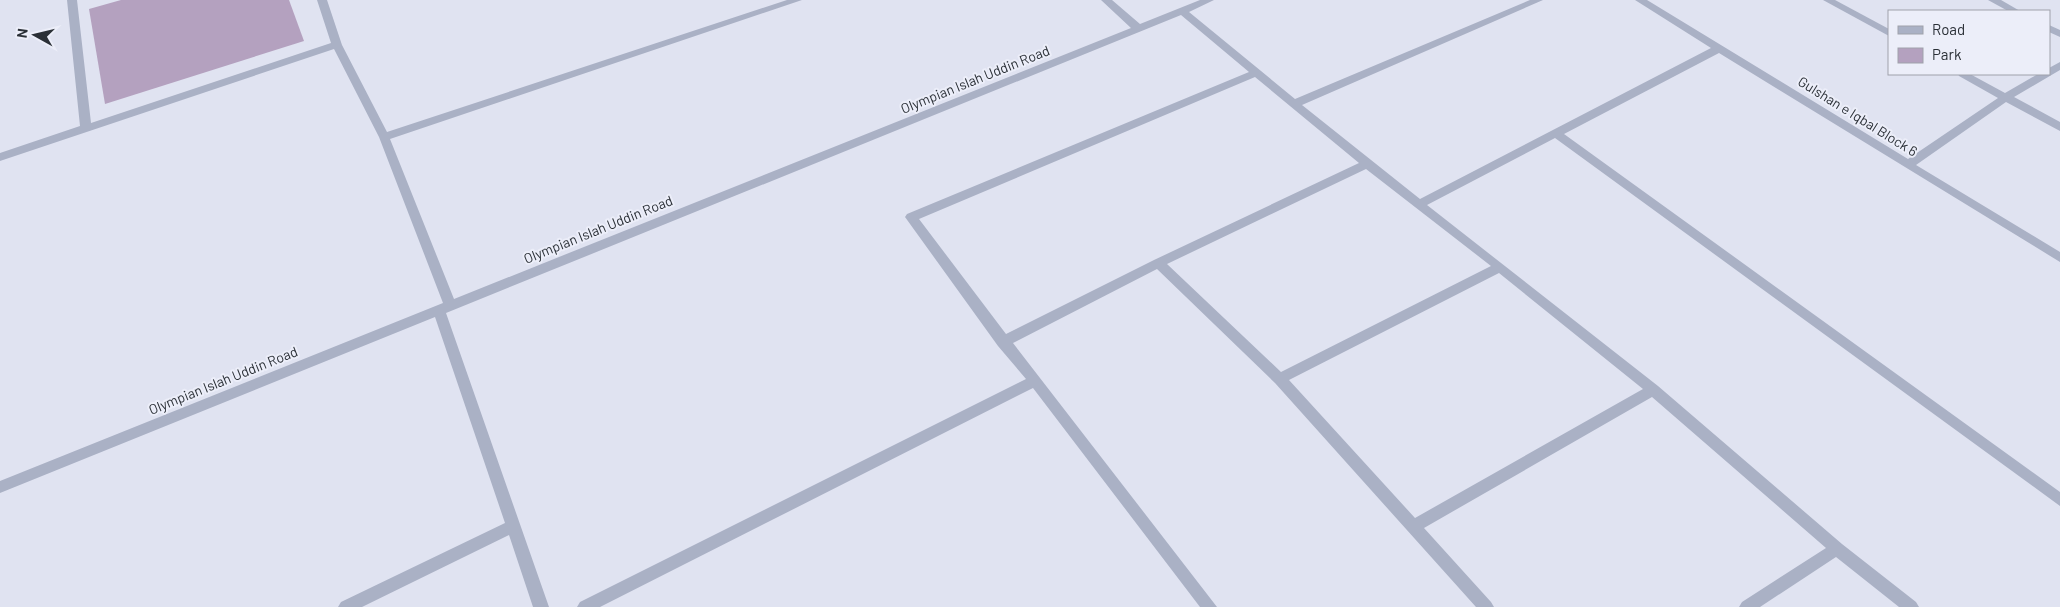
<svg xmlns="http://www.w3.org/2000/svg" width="2060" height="607" font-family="Barlow,sans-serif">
  <rect width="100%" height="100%" fill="#e0e3f1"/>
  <!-- green -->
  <path fill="#b4a1bf" d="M121 0H289L304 41 105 104 89 9Z"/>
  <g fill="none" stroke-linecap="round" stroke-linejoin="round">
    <!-- minor -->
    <g fill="#aab1c5" fill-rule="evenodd">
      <path d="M67 0H77L91 123 331 43 317 0H327L342 45 387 132 787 0H802L390 139 454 299 1131 28 1101 0H1112L1140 24 1200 0H1214L1189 12 1295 99 1530 0H1543L1302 105 1420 199 1711 48 1635 0H1647L1908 159 1998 98 1959 76 1958 74H1970L2005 93 2038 74H2049V68L2060 62V70L2014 97 2060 122V131L2006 102 1916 165 2060 252V262L1719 53 1564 134 2060 492V506L1555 138 1427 205 1658 386 1842 544 1916 602 1919 607H1899L1836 557 1760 607H1739L1742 602 1826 548 1652 397 1424 528 1491 602 1494 607H1476L1275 383 1157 269 1013 343 1217 607H1200L1033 388 600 607H577L580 602 1026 379 998 346 905 217 907 214 1249 72 1181 15 446 313 549 607H533L509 535 362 607H338L341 602 505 523 435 317 0 493V481L443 303 379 137 334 49 0 161V153L80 126ZM1255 77 1359 163 1154 260 1006 334 919 219ZM1366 169 1491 266 1281 372 1167 264ZM1499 273 1643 389 1415 518 1289 380Z"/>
      <path d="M1823 0H1835L1889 29V36Z"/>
      <path d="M1988 0H2001L2020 11H2008Z"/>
      <path d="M2049 25 2060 30V37L2049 32Z"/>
    </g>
  </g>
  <g text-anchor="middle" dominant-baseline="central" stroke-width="4" stroke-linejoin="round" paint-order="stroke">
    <!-- street labels -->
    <g font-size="14" fill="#2b3037" stroke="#eceef9">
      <text transform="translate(975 79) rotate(-22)">Olympian Islah Uddin Road</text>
      <text transform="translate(1858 116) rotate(32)">Gulshan e Iqbal Block 6</text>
      <text transform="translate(598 229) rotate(-22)">Olympian Islah Uddin Road</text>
      <text transform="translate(223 380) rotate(-22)">Olympian Islah Uddin Road</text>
    </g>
  </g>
  <!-- legend -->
  <rect x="1888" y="10" width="162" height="65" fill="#eceef9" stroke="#9fa2ab"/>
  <rect x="1898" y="26" width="25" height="8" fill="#aab1c5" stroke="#9fa2ab"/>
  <text x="1932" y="35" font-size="15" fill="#2b3037">Road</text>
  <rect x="1898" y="48" width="25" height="15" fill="#b4a1bf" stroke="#9fa2ab"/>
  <text x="1932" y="60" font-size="15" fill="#2b3037">Park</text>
  <!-- north arrow -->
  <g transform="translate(35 35) rotate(278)" stroke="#eceef9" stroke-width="4" paint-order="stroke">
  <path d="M0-4L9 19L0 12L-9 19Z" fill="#2b3037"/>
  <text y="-8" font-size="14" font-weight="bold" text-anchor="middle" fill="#2b3037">N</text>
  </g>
</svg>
